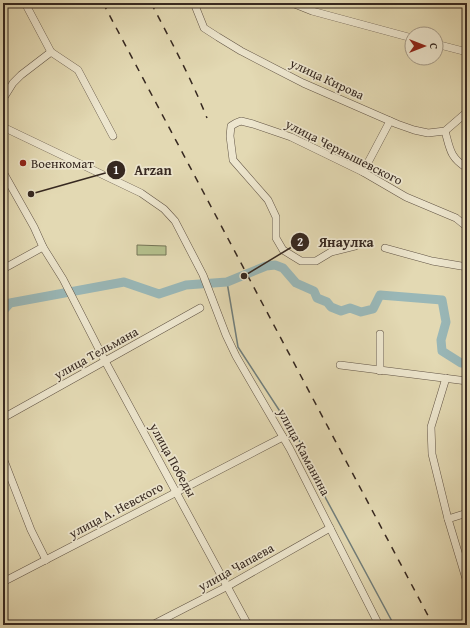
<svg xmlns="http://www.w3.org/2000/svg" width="470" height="628" font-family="'Gentium Book Plus',serif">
  <rect width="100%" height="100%" fill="#e3d9b3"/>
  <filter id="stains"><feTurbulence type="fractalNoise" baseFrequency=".005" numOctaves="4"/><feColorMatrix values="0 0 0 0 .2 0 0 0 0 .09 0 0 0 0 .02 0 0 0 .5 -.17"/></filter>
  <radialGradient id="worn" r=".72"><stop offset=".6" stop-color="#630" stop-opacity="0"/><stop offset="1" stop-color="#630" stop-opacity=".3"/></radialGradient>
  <!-- green -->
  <path fill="#b4bf8c" stroke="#757456" d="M137 245 166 246V255H137Z"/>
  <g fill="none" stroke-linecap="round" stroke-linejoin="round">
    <!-- stream -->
    <path stroke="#717e7b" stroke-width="1.5" d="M227 282 238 347 300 442 310 469 394 625"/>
    <!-- river -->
    <path stroke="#99b7b7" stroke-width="9" d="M3 311 10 303 124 282 159 294 186 285 227 282 266 266 275 265 283 268 296 283 314 291 317 298 327 302 331 307 341 311 350 308 361 312 373 309 380 295 442 300 446 322 441 340 442 351 461 363 467 362"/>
    <defs>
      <g id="minor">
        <path d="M25 3 51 52 78 70 113 136"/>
        <path d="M194 3 204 28 218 37 241 51 303 83 397 124 414 130 428 133 445 131 467 112"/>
        <path d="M292 3 312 11 412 38"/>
        <path d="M436 44 467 52"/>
        <path d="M3 99 13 83 21 75 51 52"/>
        <path d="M3 127 141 193 164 209 175 221 203 275 226 335 236 356 290 449 379 625"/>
        <path d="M445 131C450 149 450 158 467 168"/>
        <path d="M3 172 34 227 43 247 63 279 105 361 248 625"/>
        <path d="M363 172 390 121"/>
        <path d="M355 246 331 252 316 261H301L283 250 276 238V217L268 200 233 160 230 136 231 126 236 123 241 121 253 124 291 137 363 172 406 197 456 218 467 227"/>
        <path d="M385 248 432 261 467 267"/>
        <path d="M3 269 43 247"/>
        <path d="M380 334V371"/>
        <path d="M340 365 467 381"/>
        <path d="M446 378 431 427 432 454 448 519 467 582"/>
        <path d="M3 418 200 308"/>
        <path d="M3 458 31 530 46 560"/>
        <path d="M448 519 467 513"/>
        <path d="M3 582 283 437"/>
        <path d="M152 625 228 586 330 528"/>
      </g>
    </defs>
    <!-- minor casing -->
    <use href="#minor" stroke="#615445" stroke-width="8"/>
    <!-- minor -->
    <use href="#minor" stroke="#ede6ce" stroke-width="7"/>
    <!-- rail -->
    <g stroke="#362820" stroke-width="1.5" stroke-dasharray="7 7" stroke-linecap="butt">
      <path d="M103 3 433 625"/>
      <path d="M151 3C171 41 191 78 207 118"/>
    </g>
  </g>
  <!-- markers -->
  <circle fill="#8f2418" stroke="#ede6ce" stroke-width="1.5" cx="23" cy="163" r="4"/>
  <g text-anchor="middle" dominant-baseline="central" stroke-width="3.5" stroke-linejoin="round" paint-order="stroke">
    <!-- street labels -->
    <g font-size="13" fill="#362820" stroke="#ede6ce">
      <text transform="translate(327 79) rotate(25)">улица Кирова</text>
      <text transform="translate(344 152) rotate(27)">улица Чернышевского</text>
      <text transform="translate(96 353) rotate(-29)">улица Тельмана</text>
      <text transform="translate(304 452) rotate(62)">улица Каманина</text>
      <text transform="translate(173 460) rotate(61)">улица Победы</text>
      <text transform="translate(116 510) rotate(-28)">улица А. Невского</text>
      <text transform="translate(236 567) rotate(-29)">улица Чапаева</text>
    </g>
    <!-- poi labels -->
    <g font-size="13" fill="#362820" stroke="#ede6ce" text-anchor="start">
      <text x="31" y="163">Военкомат</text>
    </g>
  </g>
  <!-- callouts -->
  <path fill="none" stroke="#362820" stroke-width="1.5" d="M31 194L116 170M244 276L300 242"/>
  <g fill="#362820" stroke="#ede6ce" stroke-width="1.5">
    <circle cx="31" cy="194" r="4"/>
    <circle cx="244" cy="276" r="4"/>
    <circle cx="116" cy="170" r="10"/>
    <circle cx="300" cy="242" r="10"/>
  </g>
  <g font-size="12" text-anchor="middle" font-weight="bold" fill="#fff">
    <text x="116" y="174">1</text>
    <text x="300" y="246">2</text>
  </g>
  <g font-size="14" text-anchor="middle" font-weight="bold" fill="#362820" stroke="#ede6ce" stroke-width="3.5" stroke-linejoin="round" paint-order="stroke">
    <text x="153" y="175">Arzan</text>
    <text x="346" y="247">Янаулка</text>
  </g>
  <!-- margin -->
  <rect width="470" height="628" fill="none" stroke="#e3d9b3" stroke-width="16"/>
  <rect x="4" y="4" width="462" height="620" fill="none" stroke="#362820" stroke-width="2"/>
  <rect x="8" y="8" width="454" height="612" fill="none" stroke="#362820"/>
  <!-- north arrow -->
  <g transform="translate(424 46) rotate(90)"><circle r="19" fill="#ede6ce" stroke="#a49a88"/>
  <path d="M0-3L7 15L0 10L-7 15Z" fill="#8f2418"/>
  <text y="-6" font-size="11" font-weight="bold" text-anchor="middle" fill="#362820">С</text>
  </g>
  <rect width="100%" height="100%" filter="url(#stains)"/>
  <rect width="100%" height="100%" fill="url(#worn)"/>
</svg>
